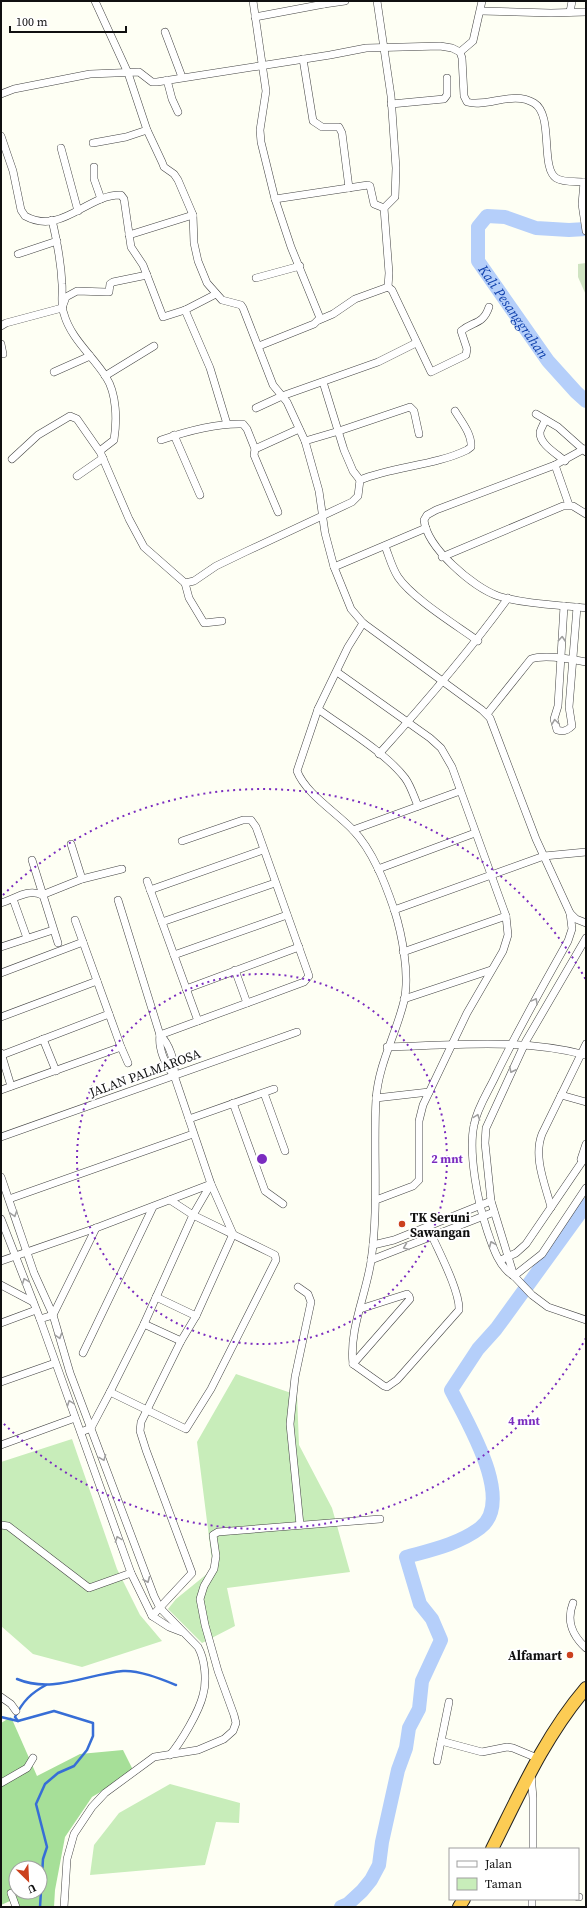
<svg xmlns="http://www.w3.org/2000/svg" width="587" height="1908" font-family="'Source Serif 4',serif">
  <rect width="100%" height="100%" fill="#fefff4"/>
  <!-- green -->
  <g fill="#c8edba">
    <path d="M236 1374 297 1395 299 1445 332 1508 350 1572 227 1588 235 1626 202 1643 168 1609 176 1599 213 1569 197 1442Z"/>
    <path d="M72 1439 117 1569 140 1615 162 1641 82 1667 33 1654 1 1626V1462Z"/>
    <path d="M170 1784 240 1803 239 1823 216 1822 205 1865 90 1875 94 1845 119 1813Z"/>
  </g>
  <!-- forest -->
  <path fill="#a6df98" fill-rule="evenodd" d="M11 1717 37 1776 80 1754 123 1750 134 1772 92 1797 65 1837 55 1890 54 1907H13L10 1901 1 1905V1723ZM16 1868H40V1892H16Z"/>
  <!-- cemetery -->
  <path fill="#d0e4c2" d="M586 263V295L578 277V264Z"/>
  <g fill="none" stroke-linecap="round" stroke-linejoin="round">
    <!-- stream -->
    <g stroke="#376ed6" stroke-width="2.5">
      <path d="M17 1679C53 1694 87 1674 123 1671 139 1670 161 1679 176 1685"/>
      <path d="M1 1717 18 1721 54 1711 93 1723V1736L87 1750 74 1766 58 1773 45 1784 36 1804 47 1847 43 1859 40 1907"/>
      <path d="M18 1721 15 1717C23 1701 31 1693 46 1685"/>
    </g>
    <!-- river -->
    <g stroke="#b5cffa" stroke-width="14">
      <path id="s1" d="M586 229 569 230 536 228 505 217 487 216 478 227V261L548 361 576 392 586 401"/>
      <path d="M341 1907 348 1904 362 1891 371 1880 379 1865 382 1842 398 1770 406 1748 409 1728 419 1709 422 1681 441 1640 432 1619 420 1604 406 1557C431 1550 459 1544 480 1528 516 1501 466 1420 451 1390L478 1349 496 1329 586 1205"/>
    </g>
    <defs>
      <g id="street">
        <path d="M95 1 128 73 147 130 162 162 164 167 174 174 178 180 193 215 194 243 198 261 207 283 222 300 241 305 243 308 273 385 287 402 305 441 319 491 325 533 334 567 351 609 363 623 482 710 490 718 536 839 570 913 572 929 568 941C543 986 517 1031 495 1077 488 1092 477 1108 474 1125 468 1153 478 1203 487 1230 492 1245 499 1268 514 1276L532 1295 548 1307 586 1320"/>
        <path d="M253 1 266 91 260 130 261 142 275 199 291 247 320 318 314 324 259 346"/>
        <path d="M377 1 391 96 396 168 395 197 384 208 389 273 388 287"/>
        <path d="M324 4 345 1"/>
        <path d="M481 11 551 13 586 12"/>
        <path d="M570 12 572 1"/>
        <path d="M255 17 324 4 323 1"/>
        <path d="M165 32 182 77"/>
        <path d="M460 52 473 41 482 1"/>
        <path d="M303 59 313 121 322 127H339L342 133 349 188"/>
        <path d="M167 80 172 99 178 112"/>
        <path d="M1 94 14 89 90 74 139 72 152 82H157L330 55 366 48 440 46 452 48 460 52 462 58 464 96 467 102C487 108 513 90 534 103 554 115 540 167 556 178 563 183 578 181 586 182"/>
        <path d="M391 104 444 99 447 95V78"/>
        <path d="M1 136 13 171 21 210 25 216C62 236 87 194 121 195L124 199 131 247 143 265 163 317 185 310 216 294"/>
        <path d="M93 143 126 137 147 130"/>
        <path d="M61 148 78 211"/>
        <path d="M94 167V179L101 199"/>
        <path d="M584 182 582 204 586 231"/>
        <path d="M275 199 368 185 370 186 374 204 384 208"/>
        <path d="M52 220C57 241 61 262 62 284 63 294 60 304 64 314 71 339 93 356 106 377 117 394 117 421 114 440L101 450V454L129 519 144 547 185 583 194 581 216 566 245 552 352 502 358 496 360 480C394 466 434 466 467 450L471 447C472 434 461 421 455 411"/>
        <path d="M129 235 193 215"/>
        <path d="M18 254 57 241"/>
        <path d="M256 278 300 266"/>
        <path d="M185 310 210 368 227 424"/>
        <path d="M319 320 333 314 355 299 388 287 392 290 431 372 466 355 467 349 461 331C473 321 483 325 489 307"/>
        <path d="M1 326 6 323 62 308 66 297 77 291 106 292H109L110 284 113 282 147 275"/>
        <path d="M1 344 3 354"/>
        <path d="M54 372 90 356"/>
        <path d="M105 376 154 346"/>
        <path d="M323 382 344 450 353 471 360 480"/>
        <path d="M256 408 282 396 378 362 416 343"/>
        <path d="M536 414 558 427 586 452"/>
        <path d="M545 420C544 424 541 428 540 432 539 444 557 454 565 461"/>
        <path d="M174 435 200 495"/>
        <path d="M161 440C187 431 215 423 243 424L247 429 255 449 299 429"/>
        <path d="M305 441 339 431 410 407 414 411 419 434"/>
        <path d="M255 449 254 455 278 512"/>
        <path d="M584 449 555 465 436 510 427 515 424 520C427 548 473 587 498 596 526 604 557 605 586 608"/>
        <path d="M12 459 38 435 70 416 77 419 100 452"/>
        <path d="M555 465 569 505"/>
        <path d="M77 476 103 458"/>
        <path d="M385 546C389 556 392 568 398 577 412 598 456 625 478 641"/>
        <path d="M442 557 563 506H573L586 514"/>
        <path d="M334 567 426 528"/>
        <path d="M185 583 189 598 204 623 222 621"/>
        <path d="M564 606 558 706 554 719 557 730C563 732 567 731 572 726L569 707 577 607"/>
        <path d="M363 623 348 647 318 709 297 771C306 794 336 812 353 830 373 851 385 883 394 909 402 934 410 975 404 1001 396 1035 379 1062 376 1099 373 1153 379 1207 371 1261 366 1295 349 1329 353 1364L384 1386 387 1387 397 1380 459 1310C460 1292 440 1254 432 1236"/>
        <path d="M337 672 430 738 441 748 452 767 506 916 508 935 503 951 467 1013 423 1105 419 1121V1180L413 1186 376 1200"/>
        <path d="M318 709C344 728 386 753 405 778 411 786 414 797 418 806"/>
        <path d="M487 714 531 659C545 654 571 659 586 662"/>
        <path d="M379 754C424 704 468 653 508 598"/>
        <path d="M353 830 460 791"/>
        <path d="M71 844 82 879"/>
        <path d="M32 860 58 943"/>
        <path d="M378 869 475 833"/>
        <path d="M147 881 198 1021"/>
        <path d="M150 890 263 850"/>
        <path d="M13 899 27 938"/>
        <path d="M118 900 160 1035C158 1047 165 1066 174 1075L211 1184 233 1234 196 1316 181 1341 141 1422 140 1431 146 1450 192 1573 152 1616"/>
        <path d="M1 903C15 899 28 888 42 895L82 879 122 869"/>
        <path d="M394 910 544 856 586 852"/>
        <path d="M570 913 576 919 586 923"/>
        <path d="M162 922 275 883"/>
        <path d="M1 947 53 930"/>
        <path d="M403 952 506 916"/>
        <path d="M174 955 287 915"/>
        <path d="M235 970 247 1003"/>
        <path d="M1 973 83 942"/>
        <path d="M186 989 299 947"/>
        <path d="M404 999 491 970"/>
        <path d="M1 1017 97 981"/>
        <path d="M160 1035 304 982 309 976 256 827 251 820H243L182 841"/>
        <path d="M160 1035C169 1043 176 1063 174 1075"/>
        <path d="M43 1039 56 1071"/>
        <path d="M121 1047 128 1063"/>
        <path d="M387 1047C453 1045 522 1038 586 1055"/>
        <path d="M1 1053 11 1086"/>
        <path d="M2 1055 109 1014"/>
        <path d="M1 1090 121 1047 75 920"/>
        <path d="M264 1093 285 1151"/>
        <path d="M561 1095 586 1102"/>
        <path d="M376 1098 429 1092"/>
        <path d="M233 1103 265 1191 283 1204"/>
        <path d="M189 1119 274 1089"/>
        <path d="M1 1137 297 1032"/>
        <path d="M581 1159 586 1144"/>
        <path d="M1 1177 34 1273 53 1315 70 1373 154 1596 160 1608 198 1647C205 1659 207 1681 203 1695 199 1712 181 1742 170 1755"/>
        <path d="M9 1199 193 1134"/>
        <path d="M551 1207C545 1184 533 1157 542 1134L586 1044"/>
        <path d="M1 1219 40 1319 131 1573 152 1616 169 1627 182 1632"/>
        <path d="M373 1245 394 1240 491 1201"/>
        <path d="M503 1259 516 1253 526 1244 586 1156"/>
        <path d="M371 1260 494 1212"/>
        <path d="M1 1261 96 1228 211 1184 193 1215 144 1324 110 1392 91 1428 81 1432"/>
        <path d="M514 1276 491 1201 485 1143 486 1128 526 1041 586 938"/>
        <path d="M514 1276 542 1254 586 1188"/>
        <path d="M1 1285 33 1302"/>
        <path d="M298 1287 308 1294 311 1302 295 1377 290 1424 300 1525"/>
        <path d="M156 1297 196 1316"/>
        <path d="M40 1319 53 1315 96 1228"/>
        <path d="M1 1323 36 1310"/>
        <path d="M144 1324 181 1341"/>
        <path d="M83 1353 153 1207"/>
        <path d="M353 1364 410 1299 409 1296 407 1294 360 1309"/>
        <path d="M1 1382 55 1363"/>
        <path d="M110 1392 186 1429 211 1389 276 1260 275 1255 271 1253 193 1215 170 1200"/>
        <path d="M1 1445 75 1418"/>
        <path d="M1 1525 8 1526 89 1588 131 1573"/>
        <path d="M573 1603C566 1621 572 1635 586 1648"/>
        <path d="M1 1697 11 1704 16 1711"/>
        <path d="M441 1741 482 1752 507 1747 513 1748 537 1758"/>
        <path d="M437 1761 449 1702"/>
        <path d="M531 1774 533 1798V1849"/>
        <path d="M1 1783 27 1768 33 1758"/>
        <path d="M11 1893 16 1907"/>
        <path d="M578 1897H579"/>
        <path d="M532 1899V1907"/>
        <path d="M64 1907 67 1859 74 1834 92 1807 105 1793 154 1757 198 1750 224 1739 233 1731 236 1723 234 1715 218 1671 205 1625 200 1599 204 1586 214 1569 216 1556 213 1535 218 1532 380 1519"/>
      </g>
      <g id="highway">
        <path d="M492 1849C520 1793 545 1736 586 1688"/>
        <path d="M459 1907 464 1899"/>
      </g>
    </defs>
    <!-- street casing -->
    <use href="#street" stroke="#434343" stroke-width="8"/>
    <!-- highway casing -->
    <use href="#highway" stroke="#212121" stroke-width="14"/>
    <!-- street -->
    <use href="#street" stroke="#fff" stroke-width="7"/>
    <!-- highway -->
    <use href="#highway" stroke="#fccc54" stroke-width="12"/>
  </g>
  <!-- one-way arrows -->
  <defs><path id="oneway-chevron" d="M-2-3.5L2.5 0L-2 3.5" fill="none" stroke-width="1.6" stroke-linecap="round" stroke-linejoin="round"/></defs>
  <g stroke="#9f9f9f">
    <use href="#oneway-chevron" transform="translate(562 639) rotate(-86)"/>
    <use href="#oneway-chevron" transform="translate(555 722) rotate(-98)"/>
    <use href="#oneway-chevron" transform="translate(535 1001) rotate(-62)"/>
    <use href="#oneway-chevron" transform="translate(512 1070) rotate(115)"/>
    <use href="#oneway-chevron" transform="translate(477 1117) rotate(-70)"/>
    <use href="#oneway-chevron" transform="translate(14 1214) rotate(72)"/>
    <use href="#oneway-chevron" transform="translate(492 1244) rotate(-113)"/>
    <use href="#oneway-chevron" transform="translate(406 1247) rotate(159)"/>
    <use href="#oneway-chevron" transform="translate(25 1281) rotate(-111)"/>
    <use href="#oneway-chevron" transform="translate(59 1336) rotate(73)"/>
    <use href="#oneway-chevron" transform="translate(70 1403) rotate(-110)"/>
    <use href="#oneway-chevron" transform="translate(103 1458) rotate(69)"/>
    <use href="#oneway-chevron" transform="translate(118 1539) rotate(-110)"/>
    <use href="#oneway-chevron" transform="translate(147 1580) rotate(67)"/>
  </g>
  <!-- distance rings -->
  <g fill="none" stroke="#7b2cbf" stroke-width="2" stroke-dasharray="2 4">
    <circle cx="262" cy="1159" r="185"/>
    <path d="M586 1338A370 370 0 0 1 3 1423M3 895A370 370 0 0 1 586 980"/>
  </g>
  <!-- markers -->
  <g fill="#cb411e" stroke="#fff" stroke-width="1.5">
    <circle cx="402" cy="1224" r="4"/>
    <circle cx="570" cy="1655" r="4"/>
  </g>
  <g text-anchor="middle" dominant-baseline="central" stroke-width="4" stroke-linejoin="round" paint-order="stroke">
    <!-- street labels -->
    <g font-size="13" fill="#101010" stroke="#fff">
      <text transform="translate(145 1073) rotate(-20)">JALAN PALMAROSA</text>
    </g>
    <!-- poi labels -->
    <g font-size="13" font-weight="bold" fill="#101010" stroke="#fff" text-anchor="start">
      <text x="410" y="1217">TK Seruni<tspan x="410" dy="15">Sawangan</tspan></text>
      <text x="562" y="1655" text-anchor="end">Alfamart</text>
    </g>
    <!-- water labels -->
    <g font-size="14" font-style="italic" fill="#1041ac" stroke="#fff">
      <text stroke="none"><textPath href="#s1" startOffset="211">Kali Pesanggrahan</textPath></text>
    </g>
  </g>
  <circle cx="262" cy="1159" r="6" fill="#7b2cbf" stroke="#fff" stroke-width="2"/>
  <g font-size="12" text-anchor="middle" font-weight="bold" fill="#7b2cbf" stroke="#fff" stroke-width="4" stroke-linejoin="round" paint-order="stroke">
    <text x="447" y="1163">2 mnt</text>
    <text x="524" y="1425">4 mnt</text>
  </g>
  <!-- border -->
  <rect width="587" height="1908" fill="none" stroke="#101010" stroke-width="4"/>
  <!-- legend -->
  <rect x="449" y="1848" width="130" height="52" fill="#ffffff" stroke="#9f9f9f"/>
  <rect x="457" y="1861" width="20" height="6" fill="#ffffff" stroke="#9f9f9f"/>
  <text x="485" y="1868" font-size="12" fill="#101010">Jalan</text>
  <rect x="457" y="1878" width="20" height="12" fill="#c8edba" stroke="#9f9f9f"/>
  <text x="485" y="1888" font-size="12" fill="#101010">Taman</text>
  <!-- north arrow -->
  <g transform="translate(28 1880) rotate(156)"><circle r="19" fill="#ffffff" stroke="#9f9f9f"/>
  <path d="M0-3L7 15L0 10L-7 15Z" fill="#cb411e"/>
  <text y="-6" font-size="11" font-weight="bold" text-anchor="middle" fill="#101010">U</text>
  </g>
  <!-- scale -->
  <path d="M10 26v6h116v-6" fill="none" stroke="#101010" stroke-width="2"/>
  <text x="16" y="26" font-size="12" fill="#101010" stroke="#ffffff" stroke-width="3" paint-order="stroke">100 m</text>
</svg>
